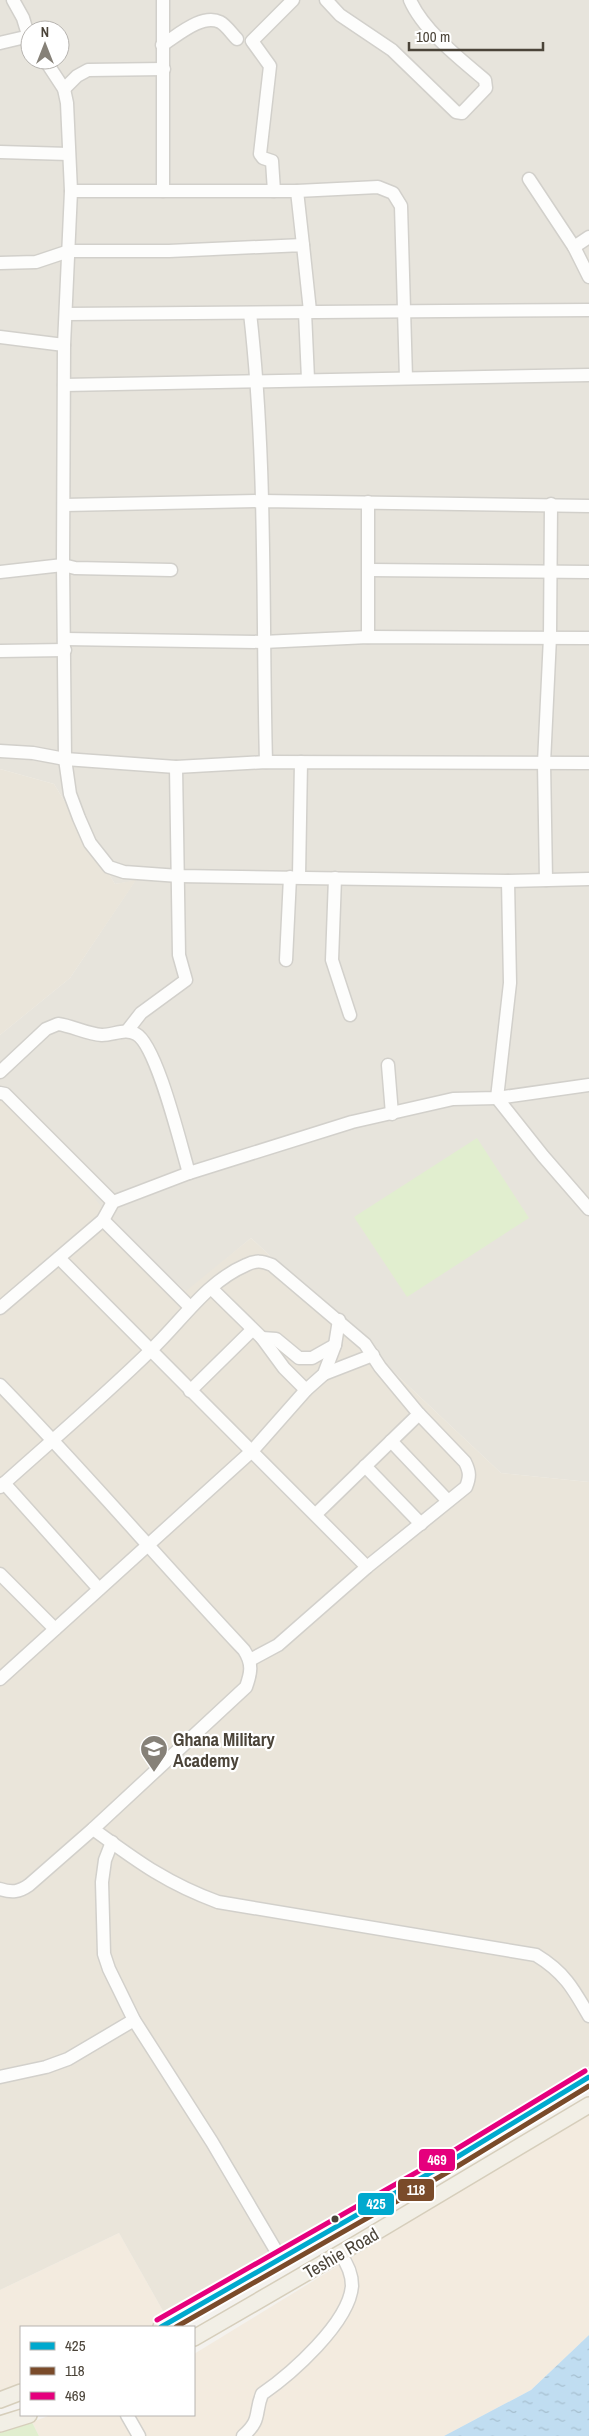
<svg xmlns="http://www.w3.org/2000/svg" width="589" height="2436" font-family="'Archivo Narrow',sans-serif">
  <defs>
    <pattern id="water-ripples" width="26" height="14" patternUnits="userSpaceOnUse" patternTransform="scale(1.25)"><rect width="26" height="14" fill="#c0ddf1"/><path d="M2 4q2-2 4 0t4 0M15 11q2-2 4 0t4 0" fill="none" stroke="#a6bfcf"/></pattern>
  </defs>
  <rect width="100%" height="100%" fill="#f4f2ee"/>
  <!-- residential -->
  <path fill="#e7e4dc" fill-rule="evenodd" d="M0 0H589V1482L501 1473 251 1238 187 1292 121 1236 0 1098V1035L70 978 135 881 115 884 54 784 0 769ZM30 30H60V60H30Z"/>
  <!-- commercial -->
  <g fill="#f3ebdf">
    <path d="M589 2112V2335L531 2390 444 2436H39L32 2422 51 2415H194V2354Z"/>
    <path d="M119 2233 167 2318 150 2327H21V2384L0 2392V2290Z"/>
  </g>
  <!-- education -->
  <g fill="#eae5da">
    <path d="M0 769 54 784 115 884 136 880 70 978 0 1035Z"/>
    <path d="M0 1098 81 1178 121 1236 186 1291 251 1238 501 1473 589 1482V2066L550 2093 374 2196 359 2201 295 2238 268 2259 167 2318 119 2233 0 2290Z"/>
  </g>
  <!-- green -->
  <g fill="#e1eecf">
    <path d="M477 1138 529 1218 407 1297 354 1217Z"/>
    <path d="M32 2422 39 2436H0V2433Z"/>
  </g>
  <!-- water -->
  <path fill="url(#water-ripples)" d="M589 2335V2436H444L531 2390Z"/>
  <g fill="none" stroke-linecap="round" stroke-linejoin="round">
    <defs>
      <g id="minor">
        <path d="M13 0 23 18 29 38"/>
        <path d="M163 0V191"/>
        <path d="M326 0 340 15 392 50 456 112 462 113 486 88 485 80C460 59 423 30 410 0"/>
        <path d="M0 43 21 38 30 39"/>
        <path d="M162 45C177 36 202 13 220 22 226 25 232 34 237 39"/>
        <path d="M64 89 77 76 88 70 164 69"/>
        <path d="M0 152 69 154"/>
        <path d="M529 179 574 247 589 277"/>
        <path d="M71 191H297L303 245"/>
        <path d="M274 191 272 161 263 158 260 154 270 66 252 41 293 0"/>
        <path d="M297 191 378 187 393 193 401 206 406 378"/>
        <path d="M574 247 589 237"/>
        <path d="M0 263 36 262 69 251H169L303 245 310 311"/>
        <path d="M305 312 308 379"/>
        <path d="M250 313C267 462 262 612 266 762"/>
        <path d="M66 314 589 310"/>
        <path d="M0 337 64 345 71 191 67 103 64 89 45 60"/>
        <path d="M64 345 63 565 65 759 70 794 79 818 90 843 109 867 124 872 179 876 508 881 589 879"/>
        <path d="M64 385 589 375"/>
        <path d="M368 502V637"/>
        <path d="M64 505 262 501 589 506"/>
        <path d="M370 570 589 572"/>
        <path d="M0 572 63 565 75 568 171 570"/>
        <path d="M65 639 263 642 368 637 589 638"/>
        <path d="M0 651 65 650"/>
        <path d="M0 751 33 753 65 759 176 767 266 762 589 763"/>
        <path d="M299 876 301 762"/>
        <path d="M335 878 332 960 350 1015"/>
        <path d="M546 880 544 763 550 637 551 504"/>
        <path d="M508 881 510 983 497 1098 543 1156 589 1209"/>
        <path d="M286 960 290 877"/>
        <path d="M127 1031 141 1013 186 980 179 955 176 767"/>
        <path d="M388 1065 392 1114"/>
        <path d="M0 1072 46 1029 58 1024C73 1026 86 1034 102 1035 114 1035 125 1028 136 1034 157 1045 181 1147 189 1173"/>
        <path d="M0 1093 5 1094 113 1202"/>
        <path d="M103 1220 190 1307"/>
        <path d="M59 1258 367 1567"/>
        <path d="M212 1289 262 1338 284 1368 306 1390"/>
        <path d="M0 1308 103 1220 113 1202 189 1173 352 1122 453 1099 497 1098 589 1085"/>
        <path d="M262 1338 276 1339 299 1358H312L335 1345"/>
        <path d="M324 1374 373 1355"/>
        <path d="M0 1385C84 1471 162 1563 244 1650 253 1664 251 1673 246 1687L93 1829 29 1885C19 1892 12 1893 0 1889"/>
        <path d="M190 1391 252 1330"/>
        <path d="M391 1441 448 1501"/>
        <path d="M365 1466 421 1524"/>
        <path d="M4 1483 99 1589"/>
        <path d="M0 1487C50 1442 102 1398 150 1351 181 1322 206 1282 246 1265 256 1260 262 1261 272 1265L365 1344 380 1367 419 1414 465 1462C470 1472 470 1477 466 1487L367 1567 278 1645 250 1660"/>
        <path d="M316 1514 419 1414"/>
        <path d="M0 1574 55 1629"/>
        <path d="M0 1679 253 1450 306 1390 324 1374 335 1345 339 1320"/>
        <path d="M93 1829C137 1861 166 1883 218 1902L536 1955C564 1972 573 1988 589 2016"/>
        <path d="M112 1842 105 1860 102 1882 104 1954 109 1969 134 2020 212 2142 281 2259"/>
        <path d="M0 2077 46 2067 68 2059 134 2020"/>
        <path d="M127 2415 139 2436"/>
        <path d="M243 2436C262 2419 254 2414 262 2394 291 2374 349 2323 352 2286 352 2274 347 2263 340 2254"/>
      </g>
      <g id="major">
        <path d="M161 2327 444 2165 589 2077"/>
        <path d="M194 2338 351 2247 589 2105"/>
        <path d="M0 2400 21 2392"/>
        <path d="M0 2424 29 2415"/>
      </g>
    </defs>
    <!-- minor casing -->
    <use href="#minor" stroke="#d2d0cb" stroke-width="15"/>
    <!-- major casing -->
    <use href="#major" stroke="#d6cebb" stroke-width="18"/>
    <!-- minor -->
    <use href="#minor" stroke="#fdfdfc" stroke-width="12"/>
    <!-- major -->
    <use href="#major" stroke="#f2efe6" stroke-width="15"/>
    <defs>
      <path id="bus-1" d="M161 2327 444 2165 589 2077"/>
      <path id="bus-2" d="M176 2327 448 2172 589 2086"/>
      <path id="bus-3" d="M157 2320 440 2159 585 2071"/>
    </defs>
    <!-- bus-1 casing -->
    <use href="#bus-1" stroke="#fff" stroke-width="9"/>
    <!-- bus-2 casing -->
    <use href="#bus-2" stroke="#fff" stroke-width="9"/>
    <!-- bus-3 casing -->
    <use href="#bus-3" stroke="#fff" stroke-width="9"/>
    <!-- bus-1 -->
    <use href="#bus-1" stroke="#00a9ce" stroke-width="5"/>
    <!-- bus-2 -->
    <use href="#bus-2" stroke="#7a4b2a" stroke-width="5"/>
    <!-- bus-3 -->
    <use href="#bus-3" stroke="#e5007d" stroke-width="5"/>
  </g>
  <!-- icons -->
  <defs>
    <symbol id="school-pin" viewBox="-11 -11 22 30"><path d="M0 17L-7.5 6A9.5 9.5 0 1 1 7.5 6Z" fill="#868178" stroke="#fff"/><path d="M0-5L7-2L0 1L-7-2ZM-4 1L0 2.5L4 1V4Q0 6-4 4Z" fill="#fff"/></symbol>
  </defs>
  <g fill-rule="evenodd">
    <use href="#school-pin" x="138" y="1733" width="32" height="43"/>
  </g>
  <!-- markers -->
  <circle fill="#4b4439" stroke="#fff" stroke-width="2" cx="335" cy="2219" r="4.5"/>
  <g text-anchor="middle" dominant-baseline="central" stroke-width="4.5" stroke-linejoin="round" paint-order="stroke">
    <!-- poi labels -->
    <g font-size="18" font-weight="bold" fill="#4b4439" stroke="#fff" text-anchor="start">
      <text x="173" y="1739">Ghana Military<tspan x="173" dy="21">Academy</tspan></text>
    </g>
    <!-- street labels -->
    <g font-size="18" fill="#4b4439" stroke="#fff">
      <text transform="translate(341 2253) rotate(-30)">Teshie Road</text>
    </g>
  </g>
  <g stroke="#fff" stroke-width="2">
    <rect x="418" y="2148" width="38" height="24" rx="5" fill="#e5007d"/>
    <rect x="397" y="2178" width="38" height="24" rx="5" fill="#7a4b2a"/>
    <rect x="357" y="2192" width="38" height="24" rx="5" fill="#00a9ce"/>
  </g>
  <g font-size="14" text-anchor="middle" font-weight="bold" fill="#fff">
    <text x="437" y="2165">469</text>
    <text x="416" y="2195">118</text>
    <text x="376" y="2209">425</text>
  </g>
  <!-- legend -->
  <rect x="20" y="2326" width="175" height="90" fill="#ffffff" stroke="#b7b4b0"/>
  <rect x="30" y="2342" width="25" height="8" fill="#00a9ce" stroke="#b7b4b0"/>
  <text x="65" y="2351" font-size="15" fill="#4b4439">425</text>
  <rect x="30" y="2367" width="25" height="8" fill="#7a4b2a" stroke="#b7b4b0"/>
  <text x="65" y="2376" font-size="15" fill="#4b4439">118</text>
  <rect x="30" y="2392" width="25" height="8" fill="#e5007d" stroke="#b7b4b0"/>
  <text x="65" y="2401" font-size="15" fill="#4b4439">469</text>
  <!-- north arrow -->
  <g transform="translate(45 45)"><circle r="24" fill="#ffffff" stroke="#b7b4b0"/>
  <path d="M0-4L9 19L0 12L-9 19Z" fill="#868178"/>
  <text y="-8" font-size="14" font-weight="bold" text-anchor="middle" fill="#4b4439">N</text>
  </g>
  <!-- scale -->
  <path d="M409 42v8h134v-8" fill="none" stroke="#4b4439" stroke-width="2.5"/>
  <text x="416" y="42" font-size="15" fill="#4b4439" stroke="#ffffff" stroke-width="4" paint-order="stroke">100 m</text>
</svg>
